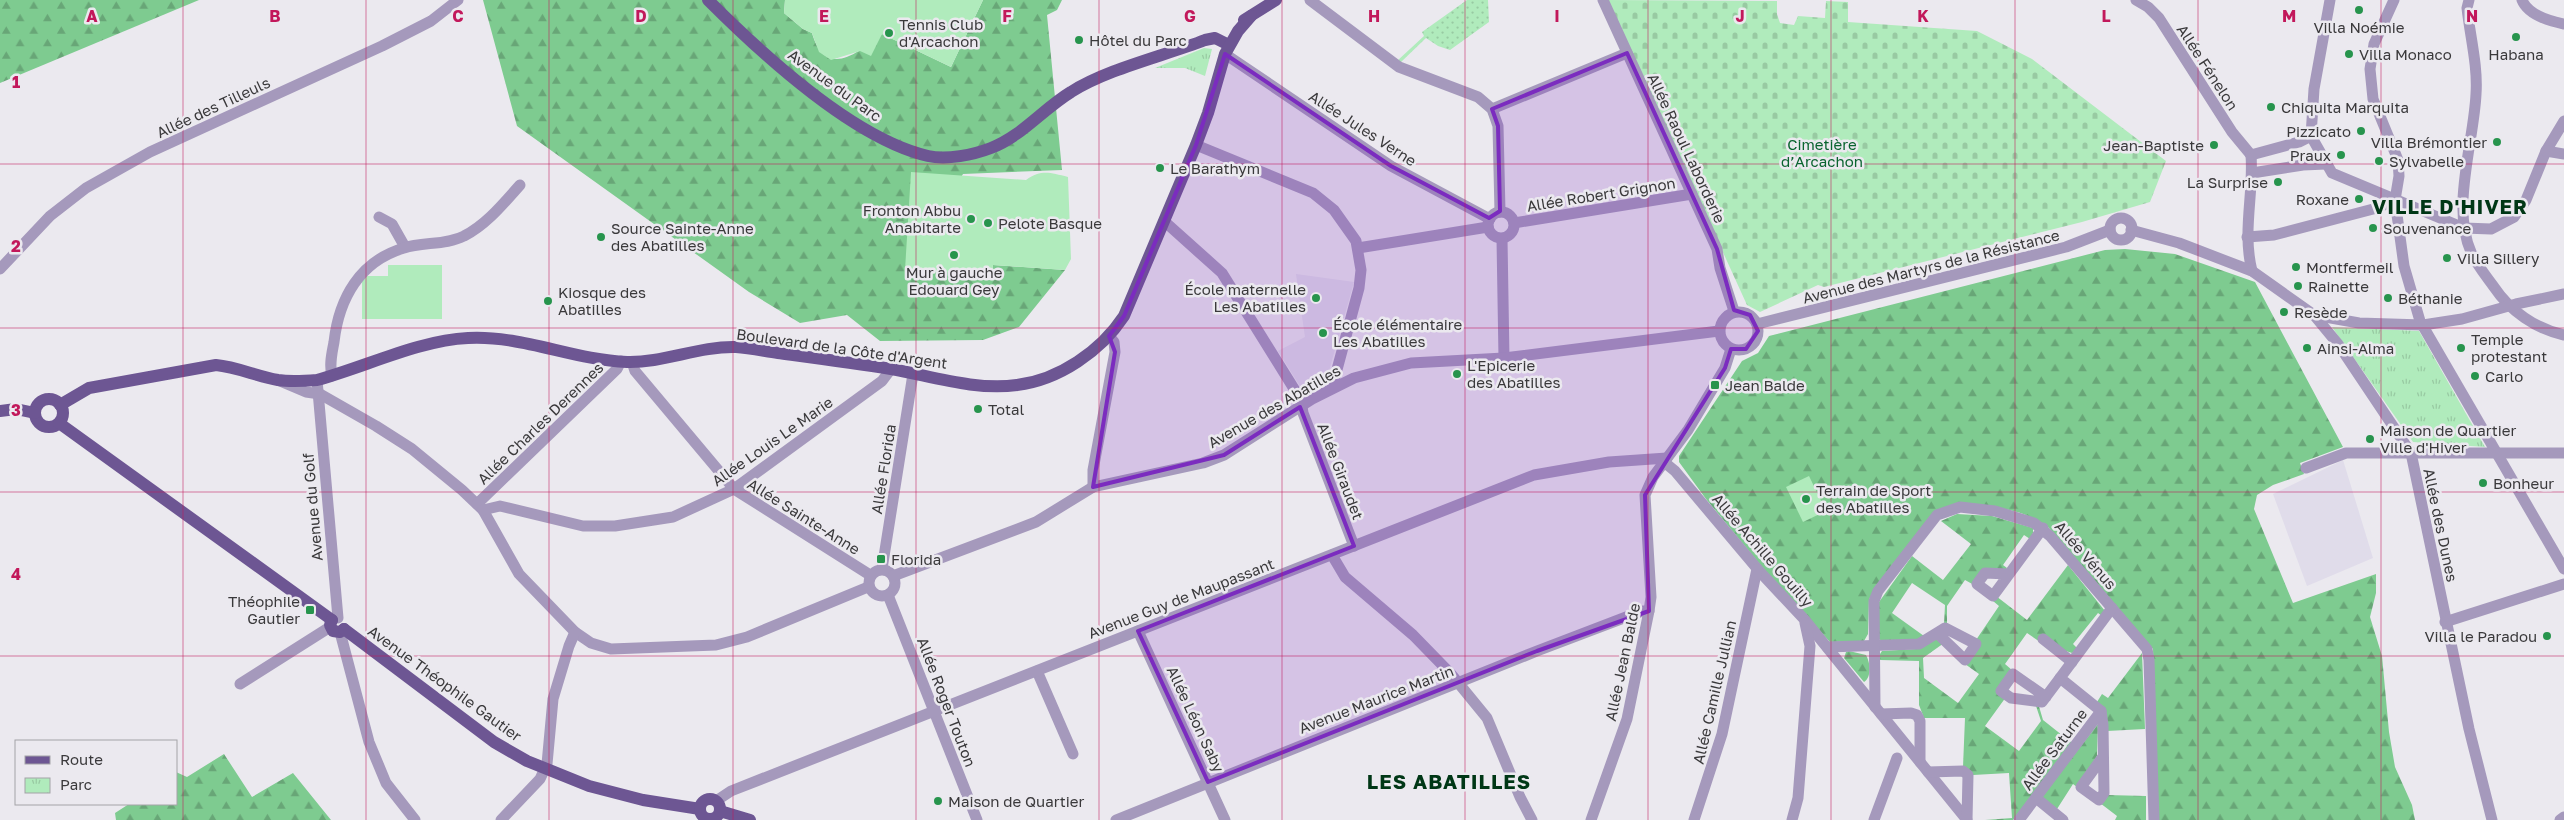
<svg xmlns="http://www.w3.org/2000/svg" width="2564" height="820" font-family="'Golos Text',sans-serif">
  <defs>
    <pattern id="grass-dots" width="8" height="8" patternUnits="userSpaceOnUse" patternTransform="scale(1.25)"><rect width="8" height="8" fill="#b0ebbc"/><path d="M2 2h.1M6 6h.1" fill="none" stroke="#98caa2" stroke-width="1.8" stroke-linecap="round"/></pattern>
    <pattern id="forest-firs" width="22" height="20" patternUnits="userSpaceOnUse" patternTransform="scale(1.25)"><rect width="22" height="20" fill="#7ecb90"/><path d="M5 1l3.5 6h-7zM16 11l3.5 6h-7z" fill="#68a677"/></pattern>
    <pattern id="cemetery-stones" width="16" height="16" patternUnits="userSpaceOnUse" patternTransform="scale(1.25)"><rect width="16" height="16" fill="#b0ebbc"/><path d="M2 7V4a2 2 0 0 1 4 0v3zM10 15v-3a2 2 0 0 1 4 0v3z" fill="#98caa2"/></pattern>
    <pattern id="park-tufts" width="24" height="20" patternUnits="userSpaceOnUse" patternTransform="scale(1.25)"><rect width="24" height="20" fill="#b0ebbc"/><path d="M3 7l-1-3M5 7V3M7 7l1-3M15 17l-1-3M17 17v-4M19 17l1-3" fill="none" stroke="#98caa2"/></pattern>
  </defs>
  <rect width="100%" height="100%" fill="#ebe9ef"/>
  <!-- built -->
  <g fill="#e0dcea">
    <path d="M1296 274 1354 282 1327 378 1309 392 1303 391 1278 351 1305 337Z"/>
    <path d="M2343 460 2373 558 2307 586 2273 494Z"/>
  </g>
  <!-- grass -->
  <path fill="url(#grass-dots)" d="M1467 0H1488L1489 22 1450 50 1438 46 1426 38 1400 63 1397 61 1424 36 1422 32Z"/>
  <!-- forest -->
  <g fill="url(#forest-firs)">
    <path d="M0 0H199L0 83Z"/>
    <path d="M483 0H785L784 13 803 29 812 33C825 79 857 54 882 34L951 67 983 0H1062L1057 10 1047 15 1062 170 963 174 905 269 992 275 993 265 1065 270 1019 327 983 340 880 341 847 315 800 323 749 292 517 126Z"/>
    <path d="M2125 249 2175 254 2255 282 2343 447 2300 463 2304 474 2273 485 2257 495 2254 509 2293 603 2376 574V593L2370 617 2382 656 2389 732 2395 767 2412 805 2415 820H2158L2153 649 2048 527C2012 502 1979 507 1938 509L1869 599 1868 634 1864 641 1830 642 1767 573 1706 499 1679 462V456L1742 361 1758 353 1769 336 2105 250Z"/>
    <path d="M1957 514 1992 516 2033 528V533L2030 539 2024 535 2003 565 2007 568 2005 571 1984 570 1974 585 1965 580 1947 606V624H1944L1945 605 1912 583 1892 613 1924 636 1920 639 1883 642 1879 639V602L1912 556 1943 580 1971 544 1941 521Z"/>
    <path d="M2068 565 2105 611 2102 616 2098 613 2073 644 2077 648 2072 653 2040 642 2027 633 2005 664 2012 670 2006 697 1985 726 2019 751 2041 721 2035 703H2038L2043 720 2072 743 2013 820H1985L2012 818 2009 773 1973 775 1963 767 1965 718H1924L1919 705V661L1880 660V654L1882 651 1916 649 1935 639 1944 643 1923 658 1924 678 1958 703 1979 674 1965 664 1976 640 1999 606 1993 601 1996 596 2027 620Z"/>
    <path d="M1849 651 1866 655C1870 662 1872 677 1864 682L1844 658 1846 652Z"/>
    <path d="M2142 653 2145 729 2107 731 2097 702 2102 694 2108 698Z"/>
    <path d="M2098 724 2097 756 2077 787 2073 784 2057 809 2041 797Z"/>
    <path d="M224 754 252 797 293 773 331 820H116L115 813 129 804H176V772L187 777Z"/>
    <path d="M2107 795 2146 796V820H2115L2117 816 2100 803Z"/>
  </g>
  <!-- cemetery -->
  <path fill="url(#cemetery-stones)" d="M1608 0 1777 1V14L1780 23 1794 25 1798 16 1825 18 1826 1 1848 2V22L1977 31 2032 59 2166 161 2150 202 2082 222 1824 287 1818 285 1760 312 1747 305Z"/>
  <!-- park -->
  <g fill="url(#park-tufts)">
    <path d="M1204 48 1212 49 1205 76 1185 68H1155Z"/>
    <path d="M2332 327 2419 331 2485 447 2413 442Z"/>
  </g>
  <!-- pitch -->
  <g fill="#b0ebbc">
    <path d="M785 0H983L951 67 882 34 871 56 860 51 831 60 819 52 812 33 803 29 784 13Z"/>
    <path d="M911 172 1026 180C1042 169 1050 173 1068 177L1071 259 1065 270 993 265 992 275 905 270Z"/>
    <path d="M388 265H442V319H362V276H388Z"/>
    <path d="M1809 476 1826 511 1803 522 1786 487Z"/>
  </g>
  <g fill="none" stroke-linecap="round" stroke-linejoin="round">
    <!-- minor -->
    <g stroke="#a599bc" stroke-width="11">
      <path d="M1310 0 1399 67 1478 97 1492 109 1498 126 1500 212"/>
      <path d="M1603 0 1717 249 1720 268 1734 311"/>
      <path d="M2136 0 2148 7 2159 18 2232 132 2251 155"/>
      <path d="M2394 0 2374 44 2370 69 2373 99 2398 160 2399 176 2395 200 2404 266 2420 321 2564 569"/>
      <path d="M2469 0 2467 8C2470 36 2478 66 2476 94 2474 141 2451 207 2471 252 2476 264 2486 276 2494 287 2510 311 2536 329 2564 335"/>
      <path d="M2522 0C2528 15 2549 21 2564 24"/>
      <path d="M1225 54 1391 166 1490 219"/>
      <path d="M1492 109 1627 53"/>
      <path d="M2311 136 2332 173 2464 228 2491 229 2514 217 2526 200 2546 151 2564 121"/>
      <path d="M2311 136 2314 89 2330 0"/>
      <path d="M1196 145 1313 193 1334 210 1356 241 1361 270 1359 288 1332 388"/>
      <path d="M2546 151 2564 154"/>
      <path d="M2251 155C2254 194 2242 231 2252 271"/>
      <path d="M2251 155 2299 142 2311 136"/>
      <path d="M2252 173 2303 165 2326 164"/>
      <circle cx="1501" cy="225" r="13"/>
      <path d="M379 217 392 224 405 247"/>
      <circle cx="2121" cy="229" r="11"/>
      <path d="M1164 221 1222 273 1301 400 1303 413 1354 546"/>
      <path d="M1514 223 1692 194"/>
      <path d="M2131 230 2179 243 2252 271 2314 315 2338 344 2411 453 2469 729 2492 820"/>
      <path d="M2247 237 2274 235 2377 208 2395 200"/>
      <path d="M1502 239 1504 358"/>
      <path d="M1358 248 1488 227"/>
      <path d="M0 269 50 216 86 188 150 152 382 46 431 21 458 0"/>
      <circle cx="1739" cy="331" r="19"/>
      <path d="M2314 315 2359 323 2423 325 2462 319 2516 304 2564 294"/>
      <path d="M1757 324 2066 247 2110 230"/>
      <path d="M632 362 635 371 734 489 870 575"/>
      <path d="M332 376C329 364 332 353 334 342 339 298 360 261 404 248 422 242 447 245 464 236 486 225 503 204 520 185"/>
      <path d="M317 380 338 618"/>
      <path d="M280 381 306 392 320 394 376 426 412 449 462 490 483 510 519 574 575 632 591 643 611 649 716 645 747 637 868 587"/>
      <path d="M1664 462 1675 471 1760 572 1804 619 1967 820"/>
      <path d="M2306 468 2346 453H2564"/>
      <path d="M1093 487V470L1115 352 1114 342 1109 336"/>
      <path d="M477 504 617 369 621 361"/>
      <path d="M483 510 500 506 583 526H615L673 517 734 489 882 381 891 369"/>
      <path d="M1332 555 1345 577 1413 635 1451 674 1487 718 1520 797 1532 820"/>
      <path d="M882 569 913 374"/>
      <circle cx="882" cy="583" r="13"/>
      <path d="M2008 574 1985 573 1977 584 1993 596 2043 528"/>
      <path d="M893 576 1036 522 1093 487 1203 463 1224 455 1312 399 1354 378 1411 363 1504 358 1719 331"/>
      <path d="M888 595 977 820"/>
      <path d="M2445 622 2564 584"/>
      <path d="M1138 631 1225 820"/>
      <path d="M340 632 369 742 386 783 415 820"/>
      <path d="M2043 639 2072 662"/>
      <path d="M1827 647 1919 644 1945 628 1976 644 1965 660 1937 633"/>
      <path d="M1037 671 1073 754"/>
      <path d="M240 684 330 627"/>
      <path d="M2046 697 2013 674 2001 691 2011 698 2042 702 2060 678"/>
      <path d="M1875 707 1874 601 1878 591 1937 515 1960 507 1995 511 2034 523 2050 536 2147 649 2149 660 2154 820"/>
      <path d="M2101 711 2103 725 2104 793 2099 800 2081 787 2102 758"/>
      <path d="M1881 714 1911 713 1917 715 1920 721V762"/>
      <path d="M1928 772 1963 771 1968 775 1967 820"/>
      <path d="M2036 798 2063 820"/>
      <path d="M716 801 731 791 1534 475 1609 462 1667 458"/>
      <path d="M501 820 540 779 547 764 553 699 569 646 575 632"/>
      <path d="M709 820V819"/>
      <path d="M1116 820 1537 651 1642 611H1649"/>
      <path d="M1591 820 1627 719 1649 611 1651 597 1645 495 1653 477 1688 430 1725 368 1731 349"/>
      <path d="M1694 820 1722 734 1757 569"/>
      <path d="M1792 820 1798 798 1810 646 1805 623"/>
      <path d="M1874 820 1897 758"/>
      <path d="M2019 820 2101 711 2060 678 2112 608"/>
      <path d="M2560 820 2564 817"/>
    </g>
    <!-- major -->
    <g stroke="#6d5693" stroke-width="12">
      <path d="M708 0C761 53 854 139 928 156 947 160 973 155 991 148 1022 136 1043 109 1071 92 1107 69 1164 56 1205 40L1215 38 1229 45"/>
      <path d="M1244 20 1276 0"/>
      <circle cx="49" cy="413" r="14"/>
      <path d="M60 405 89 388 216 365C237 367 256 376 278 380 291 382 304 381 317 380 365 367 420 340 468 338 522 335 573 360 627 362 663 363 699 346 736 347 750 348 764 351 778 353 815 358 853 363 891 369 931 376 976 391 1017 385 1059 380 1101 351 1124 316L1196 145 1208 113 1225 54 1238 31 1251 16"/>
      <path d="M0 411 16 409 35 413"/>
      <path d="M59 423 332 620"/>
      <path d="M332 620 330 625 333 631 340 632 344 629"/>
      <path d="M344 629 494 742 527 761 589 786 643 800 700 809"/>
      <circle cx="710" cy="809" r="10"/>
      <path d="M720 811 750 820"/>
    </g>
  </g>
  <!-- marked area -->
  <path fill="#7b2cbf" fill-opacity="0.2" stroke="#7b2cbf" stroke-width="4" stroke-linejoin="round" d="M1627 53 1717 249 1734 310 1750 315 1758 331 1746 349H1731L1725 368 1645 495 1649 611 1537 651 1208 782 1138 631 1354 546 1300 407 1224 455 1093 487 1115 352 1109 336 1124 316 1196 145 1225 54 1391 166 1489 218 1500 211 1498 126 1492 109Z"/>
  <!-- grid -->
  <path fill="none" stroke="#c2185b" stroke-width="1" stroke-opacity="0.55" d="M183 0V820M366 0V820M549 0V820M733 0V820M916 0V820M1099 0V820M1282 0V820M1465 0V820M1648 0V820M1831 0V820M2015 0V820M2198 0V820M2381 0V820M0 164H2564M0 328H2564M0 492H2564M0 656H2564"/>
  <!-- markers -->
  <g fill="#27944d" stroke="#ebe9ef" stroke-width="2">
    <circle cx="2359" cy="10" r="5"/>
    <circle cx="889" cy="33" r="5"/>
    <circle cx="2516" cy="37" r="5"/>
    <circle cx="1079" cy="40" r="5"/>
    <circle cx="2349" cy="54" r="5"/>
    <circle cx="2271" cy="107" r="5"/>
    <circle cx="2361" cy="131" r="5"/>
    <circle cx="2497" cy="142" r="5"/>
    <circle cx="2214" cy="145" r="5"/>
    <circle cx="2341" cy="155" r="5"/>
    <circle cx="2379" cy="161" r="5"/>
    <circle cx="1160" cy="168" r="5"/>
    <circle cx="2278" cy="182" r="5"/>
    <circle cx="2359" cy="199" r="5"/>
    <circle cx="971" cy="219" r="5"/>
    <circle cx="988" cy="223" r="5"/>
    <circle cx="2373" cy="228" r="5"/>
    <circle cx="601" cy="237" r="5"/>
    <circle cx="954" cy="255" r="5"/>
    <circle cx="2447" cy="258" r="5"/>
    <circle cx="2296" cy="267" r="5"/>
    <circle cx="2298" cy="286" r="5"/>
    <circle cx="1316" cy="298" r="5"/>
    <circle cx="2388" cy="298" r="5"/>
    <circle cx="548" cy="301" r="5"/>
    <circle cx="2284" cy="312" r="5"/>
    <circle cx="1323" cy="333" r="5"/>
    <circle cx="2307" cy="348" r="5"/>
    <circle cx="2461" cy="348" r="5"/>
    <circle cx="1457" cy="374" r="5"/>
    <circle cx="2475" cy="376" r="5"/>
    <rect x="1710" y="380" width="10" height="10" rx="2.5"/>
    <circle cx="978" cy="409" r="5"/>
    <circle cx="2370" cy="439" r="5"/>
    <circle cx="2483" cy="483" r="5"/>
    <circle cx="1806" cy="499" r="5"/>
    <rect x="876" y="554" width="10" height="10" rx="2.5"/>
    <rect x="305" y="605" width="10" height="10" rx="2.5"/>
    <circle cx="2547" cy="636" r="5"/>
    <circle cx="938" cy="801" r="5"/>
  </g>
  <g text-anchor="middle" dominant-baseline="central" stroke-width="5" stroke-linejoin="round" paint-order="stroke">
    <!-- poi labels -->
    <g font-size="15" fill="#3a393b" stroke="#ebe9ef" text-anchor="start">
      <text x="899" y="24">Tennis Club<tspan x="899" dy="17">d'Arcachon</tspan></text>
      <text x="2359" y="27" text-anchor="middle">Villa Noémie</text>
      <text x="1089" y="40">Hôtel du Parc</text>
      <text x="2359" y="54">Villa Monaco</text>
      <text x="2516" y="54" text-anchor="middle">Habana</text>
      <text x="2281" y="107">Chiquita Marquita</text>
      <text x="2351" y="131" text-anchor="end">Pizzicato</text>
      <text x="2487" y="142" text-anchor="end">Villa Brémontier</text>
      <text x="2204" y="145" text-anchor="end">Jean-Baptiste</text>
      <text x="2331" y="155" text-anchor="end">Praux</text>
      <text x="2389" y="161">Sylvabelle</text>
      <text x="1170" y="168">Le Barathym</text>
      <text x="2268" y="182" text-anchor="end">La Surprise</text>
      <text x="2349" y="199" text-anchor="end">Roxane</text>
      <text x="961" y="210" text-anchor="end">Fronton Abbu<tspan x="961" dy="17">Anabitarte</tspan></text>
      <text x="998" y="223">Pelote Basque</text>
      <text x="611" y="228">Source Sainte-Anne<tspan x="611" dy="17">des Abatilles</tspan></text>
      <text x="2383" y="228">Souvenance</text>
      <text x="2457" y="258">Villa Sillery</text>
      <text x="2306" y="267">Montfermeil</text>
      <text x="954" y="272" text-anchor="middle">Mur à gauche<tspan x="954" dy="17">Edouard Gey</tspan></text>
      <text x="2308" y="286">Rainette</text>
      <text x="1306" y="289" text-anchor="end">École maternelle<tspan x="1306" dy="17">Les Abatilles</tspan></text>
      <text x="558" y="292">Kiosque des<tspan x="558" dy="17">Abatilles</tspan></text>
      <text x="2398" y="298">Béthanie</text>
      <text x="2294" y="312">Resède</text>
      <text x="1333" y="324">École élémentaire<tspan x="1333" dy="17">Les Abatilles</tspan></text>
      <text x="2471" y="339">Temple<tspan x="2471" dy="17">protestant</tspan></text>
      <text x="2317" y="348">Ainsi-Alma</text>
      <text x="1467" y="365">L'Epicerie<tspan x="1467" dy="17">des Abatilles</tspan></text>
      <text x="2485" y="376">Carlo</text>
      <text x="1725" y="385">Jean Balde</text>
      <text x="988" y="409">Total</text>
      <text x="2380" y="430">Maison de Quartier<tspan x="2380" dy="17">Ville d'Hiver</tspan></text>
      <text x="2493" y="483">Bonheur</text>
      <text x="1816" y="490">Terrain de Sport<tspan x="1816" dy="17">des Abatilles</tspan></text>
      <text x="891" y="559">Florida</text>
      <text x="300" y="601" text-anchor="end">Théophile<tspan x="300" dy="17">Gautier</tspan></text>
      <text x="2537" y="636" text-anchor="end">Villa le Paradou</text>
      <text x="948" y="801">Maison de Quartier</text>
    </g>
    <!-- street labels -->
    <g font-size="15" fill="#3a393b" stroke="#ebe9ef">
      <text transform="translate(2208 67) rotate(57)">Allée Fénelon</text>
      <text transform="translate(835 85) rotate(36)">Avenue du Parc</text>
      <text transform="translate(213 107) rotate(-25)">Allée des Tilleuls</text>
      <text transform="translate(1363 128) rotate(33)">Allée Jules Verne</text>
      <text transform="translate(1687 148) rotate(65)">Allée Raoul Laborderie</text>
      <text transform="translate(1601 194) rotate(-9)">Allée Robert Grignon</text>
      <text transform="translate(1931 266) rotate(-14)">Avenue des Martyrs de la Résistance</text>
      <text transform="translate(842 348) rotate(8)">Boulevard de la Côte d'Argent</text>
      <text transform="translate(1274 406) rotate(-30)">Avenue des Abatilles</text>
      <text transform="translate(540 423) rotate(-44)">Allée Charles Derennes</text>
      <text transform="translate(772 441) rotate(-35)">Allée Louis Le Marie</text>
      <text transform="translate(883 469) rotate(-81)">Allée Florida</text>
      <text transform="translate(1341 471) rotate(69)">Allée Giraudet</text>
      <text transform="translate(312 507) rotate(-95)">Avenue du Golf</text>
      <text transform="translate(804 516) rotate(32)">Allée Sainte-Anne</text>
      <text transform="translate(2441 525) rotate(78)">Allée des Dunes</text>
      <text transform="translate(1763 550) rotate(49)">Allée Achille Gouilly</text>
      <text transform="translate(2086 555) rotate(49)">Allée Vénus</text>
      <text transform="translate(1181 598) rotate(-21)">Avenue Guy de Maupassant</text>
      <text transform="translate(1622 662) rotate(-78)">Allée Jean Balde</text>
      <text transform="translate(445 683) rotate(36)">Avenue Théophile Gautier</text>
      <text transform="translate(1714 692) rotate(-77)">Allée Camille Jullian</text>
      <text transform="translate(1376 699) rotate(-21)">Avenue Maurice Martin</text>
      <text transform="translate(947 702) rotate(69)">Allée Roger Touton</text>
      <text transform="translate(1196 719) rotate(65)">Allée Léon Saby</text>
      <text transform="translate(2054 749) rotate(-53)">Allée Saturne</text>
    </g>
    <!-- park labels -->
    <g font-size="15" fill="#0a642f" stroke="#ebe9ef">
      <text x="1822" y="144">Cimetière<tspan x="1822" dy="17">d’Arcachon</tspan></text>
    </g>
    <!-- district labels -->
    <g font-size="20" font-weight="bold" letter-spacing="1" fill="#003716" stroke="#ebe9ef">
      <text x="2450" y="206">VILLE D'HIVER</text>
      <text x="1449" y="781">LES ABATILLES</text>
    </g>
  </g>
  <g font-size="16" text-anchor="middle" font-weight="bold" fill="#c2185b" stroke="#ebe9ef" stroke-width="5" stroke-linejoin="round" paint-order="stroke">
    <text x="92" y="22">A</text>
    <text x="275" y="22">B</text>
    <text x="458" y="22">C</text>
    <text x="641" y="22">D</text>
    <text x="824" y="22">E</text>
    <text x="1007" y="22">F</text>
    <text x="1190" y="22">G</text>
    <text x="1374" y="22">H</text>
    <text x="1557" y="22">I</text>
    <text x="1740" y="22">J</text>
    <text x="1923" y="22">K</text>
    <text x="2106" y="22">L</text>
    <text x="2289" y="22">M</text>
    <text x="2472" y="22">N</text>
    <text x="16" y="88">1</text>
    <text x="16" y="252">2</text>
    <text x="16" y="416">3</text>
    <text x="16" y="580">4</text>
  </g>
  <!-- legend -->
  <rect x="15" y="740" width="162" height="65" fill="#ebe9ef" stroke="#a4a3a7"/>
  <rect x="25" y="756" width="25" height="8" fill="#6d5693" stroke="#a4a3a7"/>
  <text x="60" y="765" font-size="15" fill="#3a393b">Route</text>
  <rect x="25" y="778" width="25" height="15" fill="url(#park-tufts)" stroke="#a4a3a7"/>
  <text x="60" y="790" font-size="15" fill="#3a393b">Parc</text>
</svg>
